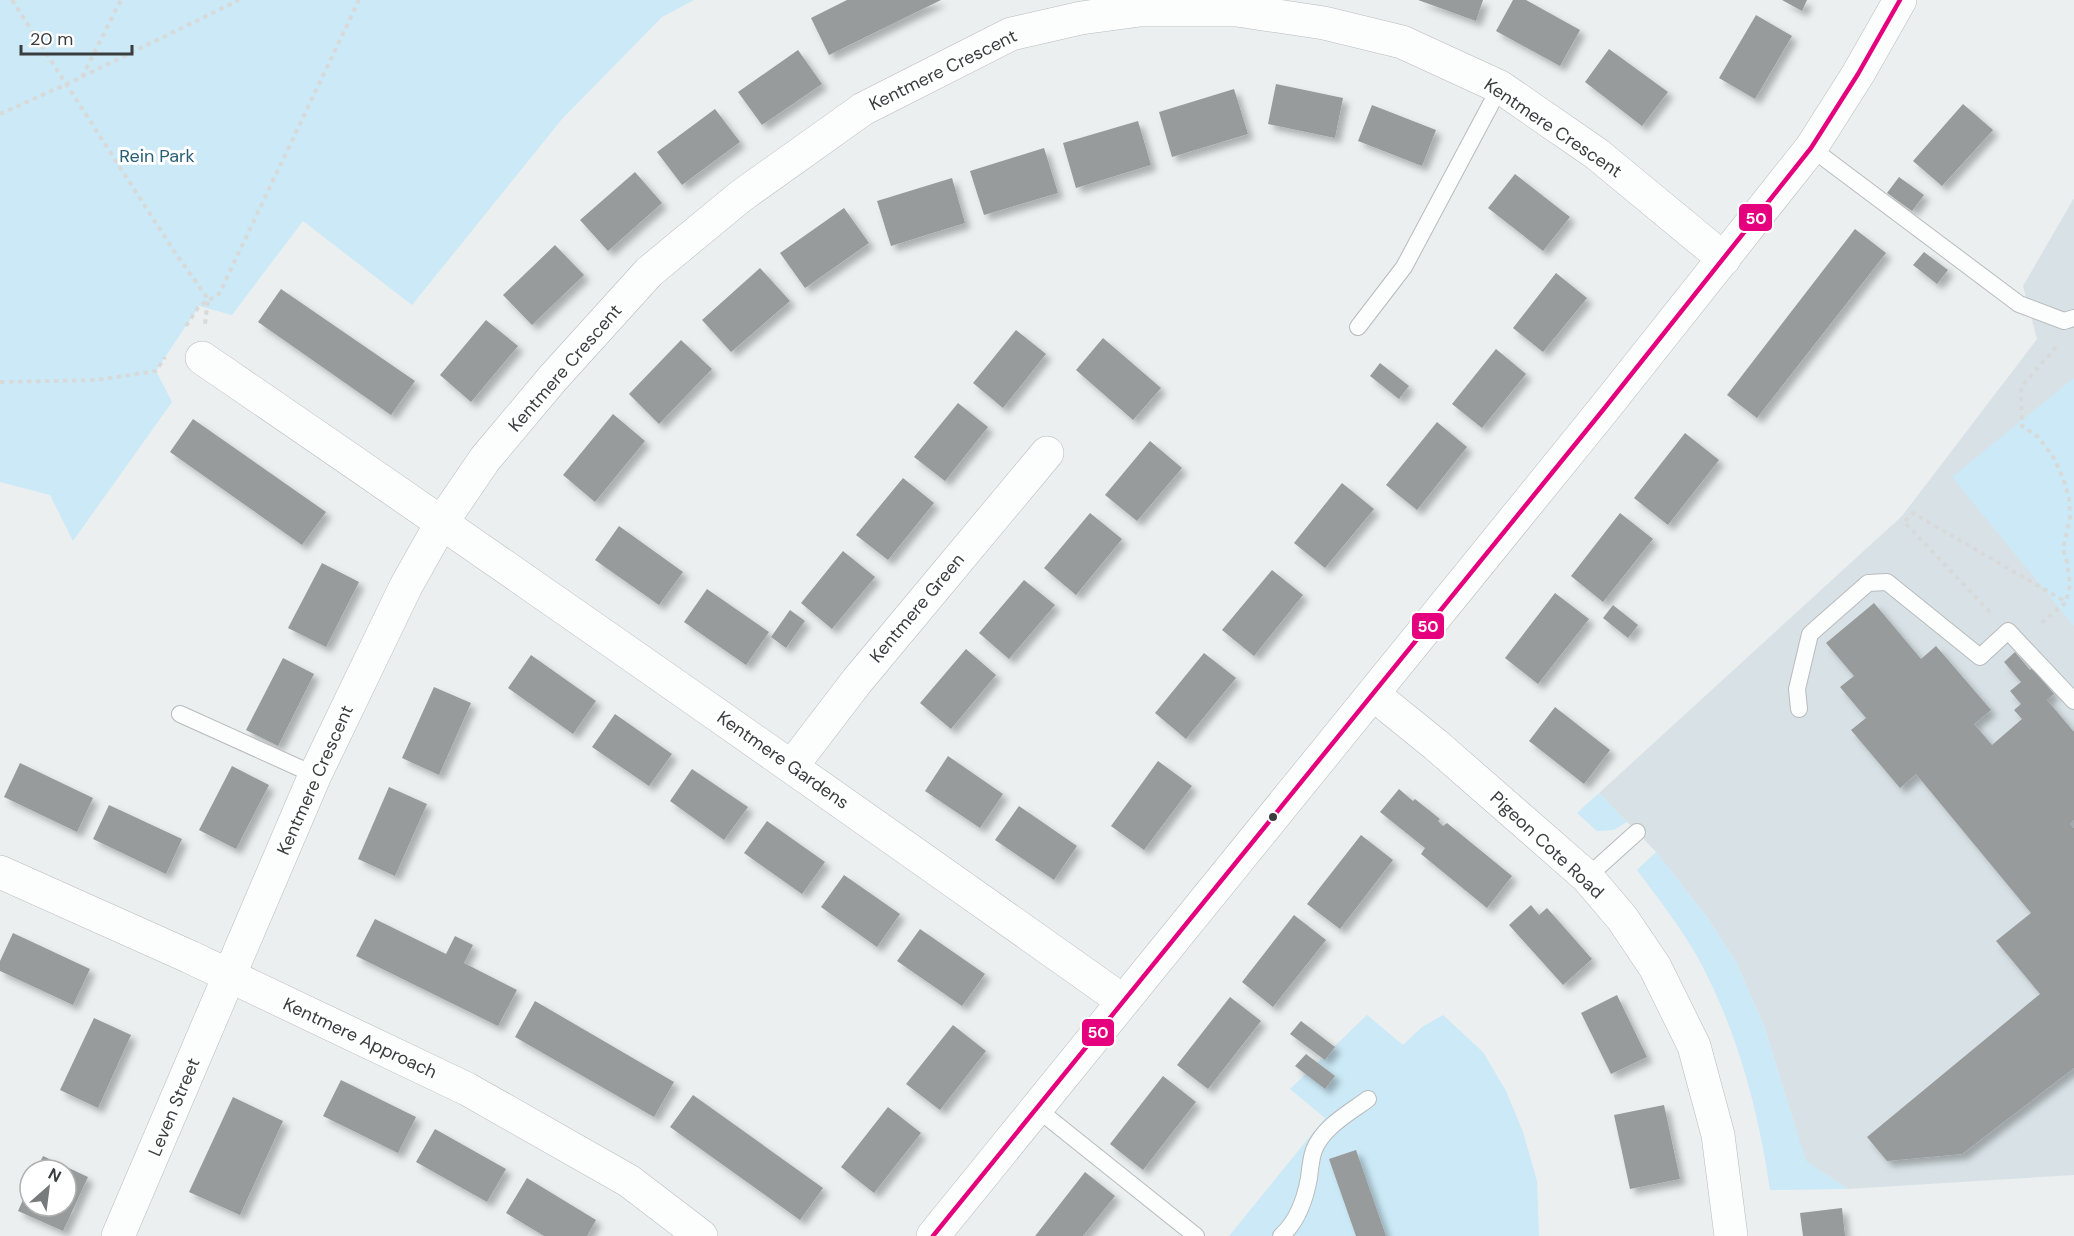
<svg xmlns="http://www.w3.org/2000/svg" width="2074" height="1236" font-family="'DM Sans',sans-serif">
  <defs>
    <filter id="shadow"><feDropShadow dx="5.5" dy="5.5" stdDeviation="3" flood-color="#0004"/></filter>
  </defs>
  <rect width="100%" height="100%" fill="#ebeff0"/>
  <!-- built -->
  <path fill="#d8e2e6" d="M2074 198V1175L1848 1189 1806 1162 1764 1026 1736 962 1707 917 1656 852 1599 793 1902 516 2037 339 2023 286Z"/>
  <!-- green -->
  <g fill="#cbe9f6">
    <path d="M0 0H694L662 17 562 119 412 305 303 221 232 315 199 306 156 371 172 402 73 541 50 495 0 482Z"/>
    <path d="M2074 378V626L1952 477Z"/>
    <path d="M1599 793 1627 822 1614 830 1597 831 1577 813Z"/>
    <path d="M1656 852 1707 917 1736 962 1764 1026 1806 1161 1848 1189 1770 1190C1758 1108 1737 1029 1697 956 1679 925 1658 898 1637 870Z"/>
    <path d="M1367 1015 1403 1045 1422 1027 1443 1015 1483 1052 1506 1091 1523 1132 1537 1181 1539 1236H1229L1325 1118 1290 1089Z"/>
  </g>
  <!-- building -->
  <g fill="#989b9b" filter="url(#shadow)">
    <path d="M847 0H941L829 55 811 18Z"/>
    <path d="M1418 0H1483L1476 21Z"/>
    <path d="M1513 0H1526L1580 30 1560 66 1496 31Z"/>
    <path d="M1782 0H1807L1802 11Z"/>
    <path d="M1756 15 1792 36 1755 99 1719 78Z"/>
    <path d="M1609 49 1668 92 1642 126 1585 82Z"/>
    <path d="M798 50 822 84 762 125 738 92Z"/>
    <path d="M1276 84 1343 98 1335 138 1268 124Z"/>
    <path d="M1234 89 1248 134 1172 157 1159 112Z"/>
    <path d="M1963 104 1993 130 1942 186 1913 161Z"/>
    <path d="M1372 105 1436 130 1422 166 1358 141Z"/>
    <path d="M715 109 740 142 682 185 657 152Z"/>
    <path d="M1138 121 1151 165 1076 188 1063 143Z"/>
    <path d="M1044 148 1058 193 984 215 970 171Z"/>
    <path d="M635 172 662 203 608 251 580 220Z"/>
    <path d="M1515 174 1570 217 1543 251 1488 208Z"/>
    <path d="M1899 177 1924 195 1912 211 1887 193Z"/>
    <path d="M952 178 965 223 891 246 877 201Z"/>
    <path d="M844 208 869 243 805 288 780 253Z"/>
    <path d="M1855 229 1886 253 1757 418 1727 395Z"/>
    <path d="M555 245 584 275 532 325 503 295Z"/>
    <path d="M1924 252 1948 270 1937 284 1913 265Z"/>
    <path d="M760 268 790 301 731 352 702 320Z"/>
    <path d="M1556 273 1587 298 1543 352 1513 328Z"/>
    <path d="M281 289 415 381 391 415 258 322Z"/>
    <path d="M486 320 518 346 471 402 440 375Z"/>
    <path d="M1016 330 1046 354 1003 408 973 383Z"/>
    <path d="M1103 338 1161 388 1133 420 1076 370Z"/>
    <path d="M681 340 712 369 659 424 629 394Z"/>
    <path d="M1496 349 1526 374 1482 428 1452 404Z"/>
    <path d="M1380 363 1409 386 1399 399 1370 376Z"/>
    <path d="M958 403 988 427 945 481 914 457Z"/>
    <path d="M613 414 645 441 595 502 563 475Z"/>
    <path d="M193 419 326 512 302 545 170 452Z"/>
    <path d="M1437 422 1467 447 1417 510 1386 485Z"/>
    <path d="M1685 433 1719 460 1668 525 1634 498Z"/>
    <path d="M1150 441 1182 468 1137 521 1105 495Z"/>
    <path d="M903 478 934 503 888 560 856 535Z"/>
    <path d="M1342 483 1374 509 1325 568 1294 543Z"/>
    <path d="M1090 513 1122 539 1076 595 1044 568Z"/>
    <path d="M1620 513 1653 539 1603 602 1571 576Z"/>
    <path d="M619 526 683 572 659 605 595 560Z"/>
    <path d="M843 551 875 577 832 629 801 603Z"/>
    <path d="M322 563 359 582 326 647 288 628Z"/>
    <path d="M1272 570 1303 595 1254 656 1222 630Z"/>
    <path d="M1024 580 1055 605 1009 659 979 633Z"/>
    <path d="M707 589 769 632 746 665 684 622Z"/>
    <path d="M1555 593 1589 619 1538 684 1505 658Z"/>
    <path d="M1874 603 1921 659 1936 646 1991 710 1974 724 1992 745 2022 719 2014 710 2021 704 2010 691 2021 682 2004 662 2015 652 2030 670 2032 668 2054 694 2047 700 2074 732V820L2070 824 2074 828V1068L1962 1154 1887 1161 1867 1137 2040 994 1996 941 2031 913 1916 774 1900 788 1851 730 1866 718 1840 687 1854 676 1826 643Z"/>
    <path d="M1613 605 1638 625 1628 638 1603 618Z"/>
    <path d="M790 610 805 621 786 648 771 637Z"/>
    <path d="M966 649 996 675 951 729 920 703Z"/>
    <path d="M1204 653 1236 678 1186 739 1155 713Z"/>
    <path d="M531 655 596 701 573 734 508 688Z"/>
    <path d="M283 658 314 674 278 746 246 730Z"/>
    <path d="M434 687 471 703 439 775 402 758Z"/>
    <path d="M1555 707 1610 750 1584 784 1529 741Z"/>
    <path d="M615 714 672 754 649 786 592 747Z"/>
    <path d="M948 756 1003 794 980 828 925 791Z"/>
    <path d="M1158 761 1192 786 1144 850 1111 826Z"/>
    <path d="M20 763 93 798 77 832 4 797Z"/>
    <path d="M232 766 269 785 236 849 199 830Z"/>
    <path d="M692 769 748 807 724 840 670 801Z"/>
    <path d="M389 787 427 804 395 876 358 859Z"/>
    <path d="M1399 789 1413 801 1415 799 1440 819 1438 821 1443 826 1447 823 1512 876 1487 908 1421 854 1425 848 1380 812Z"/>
    <path d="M109 805 182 839 166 874 93 839Z"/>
    <path d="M1019 806 1077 846 1054 880 995 840Z"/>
    <path d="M767 821 825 862 802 894 744 853Z"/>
    <path d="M1361 835 1393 860 1340 929 1307 904Z"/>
    <path d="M844 875 900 914 877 947 821 907Z"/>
    <path d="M1531 905 1539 915 1547 908 1592 959 1563 985 1509 925Z"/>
    <path d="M1294 915 1326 940 1273 1007 1242 982Z"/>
    <path d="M375 919 446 954 455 936 473 945 464 963 517 990 498 1026 356 956Z"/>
    <path d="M920 929 985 974 962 1006 897 961Z"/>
    <path d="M13 933 90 969 73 1005 0 971V961Z"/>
    <path d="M1617 995 1647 1057 1611 1074 1581 1013Z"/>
    <path d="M1230 997 1261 1021 1208 1089 1177 1065Z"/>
    <path d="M535 1001 674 1082 654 1117 515 1037Z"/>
    <path d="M94 1018 131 1035 98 1108 60 1090Z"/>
    <path d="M1301 1021 1335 1047 1325 1060 1290 1034Z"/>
    <path d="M953 1025 986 1051 940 1110 906 1084Z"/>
    <path d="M1306 1054 1335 1076 1325 1089 1295 1066Z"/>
    <path d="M1163 1076 1196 1102 1143 1170 1110 1144Z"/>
    <path d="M341 1080 416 1117 398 1153 323 1116Z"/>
    <path d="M693 1095 823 1188 800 1220 670 1127Z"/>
    <path d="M233 1097 283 1121 240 1215 189 1192Z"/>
    <path d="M1664 1105 1680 1179 1630 1189 1614 1115Z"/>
    <path d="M888 1107 921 1133 874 1193 841 1167Z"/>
    <path d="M435 1129 506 1169 487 1202 416 1162Z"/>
    <path d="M1356 1150 1386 1236H1356L1329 1159Z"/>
    <path d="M43 1156 88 1177 63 1231 18 1211 30 1184V1206H66V1170H36Z"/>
    <path d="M1085 1172 1115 1196 1083 1236H1035Z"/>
    <path d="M527 1178 596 1220 587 1236H544L506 1213Z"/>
    <path d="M1842 1208 1845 1236H1803L1800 1213Z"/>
  </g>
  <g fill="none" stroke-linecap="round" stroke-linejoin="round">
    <defs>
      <g id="service">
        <path d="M1811 148 2019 304 2064 321 2074 318"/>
        <path d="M1358 327 1404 267 1500 87"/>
        <path d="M1799 709 1797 689 1810 634 1868 583 1887 582 1980 657 2008 631 2074 701"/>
        <path d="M180 714 315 775"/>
        <path d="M1587 877 1637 832"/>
        <path d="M1036 1108 1196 1236"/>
        <path d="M1281 1236C1298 1221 1305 1200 1309 1178 1310 1169 1311 1158 1314 1150 1323 1127 1349 1113 1368 1099"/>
      </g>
      <g id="minor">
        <path d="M202 358C511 569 817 784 1123 1001"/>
        <path d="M1373 694 1436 745 1587 877 1622 918 1655 967 1694 1046 1718 1135 1731 1236"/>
        <path d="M792 766 857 681 1047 453"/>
        <path d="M0 872 190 957 467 1089 629 1181 701 1236"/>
        <path d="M118 1236 315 775 406 586 442 522 485 459 553 378 649 272 741 196 863 109 1011 34 1081 18 1140 10H1237L1324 23 1402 42 1500 87 1597 154 1724 259"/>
      </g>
      <path id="tertiary" d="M933 1236 1603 410 1811 148 1858 74 1900 0"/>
    </defs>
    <!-- service casing -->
    <use href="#service" stroke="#b8bbbc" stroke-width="18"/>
    <!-- minor casing -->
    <use href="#minor" stroke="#b8bbbc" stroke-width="34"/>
    <!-- tertiary casing -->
    <use href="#tertiary" stroke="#b8bbbc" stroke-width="34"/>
    <!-- path -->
    <g stroke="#d8dada" stroke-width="4" stroke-dasharray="4.5 4.5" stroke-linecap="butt">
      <path d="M12 0 174 251 208 299 205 324"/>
      <path d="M82 77 121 0"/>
      <path d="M0 114 67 84 239 0"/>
      <path d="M186 326 199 306 219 294 359 0"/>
      <path d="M2056 347 2021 387 2022 426 2038 437 2054 458 2064 481 2069 498 2070 517 2063 549 2067 562 2070 585 2066 602"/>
      <path d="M0 382 97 380 156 371 165 357"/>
      <path d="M1990 612 1904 522 1913 513 2066 602 2040 624"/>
    </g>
    <!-- service -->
    <use href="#service" stroke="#fcfdfd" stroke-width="16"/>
    <!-- minor -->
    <use href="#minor" stroke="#fcfdfd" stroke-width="33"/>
    <!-- tertiary -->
    <use href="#tertiary" stroke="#fcfdfd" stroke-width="33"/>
    <defs>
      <path id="bus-1" d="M933 1236 1603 410 1811 148 1858 74 1900 0"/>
    </defs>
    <!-- bus-1 casing -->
    <use href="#bus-1" stroke="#fff" stroke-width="9"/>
    <!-- bus-1 -->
    <use href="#bus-1" stroke="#e5007d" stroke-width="4.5"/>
  </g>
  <!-- markers -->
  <circle fill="#3a3d3e" stroke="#fff" stroke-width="2" cx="1273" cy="817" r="5"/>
  <g text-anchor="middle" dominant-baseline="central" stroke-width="6" stroke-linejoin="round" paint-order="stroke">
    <!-- street labels -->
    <g font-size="18" fill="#3a3d3e" stroke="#fff">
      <text transform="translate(943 70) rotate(-26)">Kentmere Crescent</text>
      <text transform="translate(1553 128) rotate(34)">Kentmere Crescent</text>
      <text transform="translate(565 368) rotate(-49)">Kentmere Crescent</text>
      <text transform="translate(917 608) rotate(-50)">Kentmere Green</text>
      <text transform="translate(783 760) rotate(35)">Kentmere Gardens</text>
      <text transform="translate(315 780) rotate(-66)">Kentmere Crescent</text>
      <text transform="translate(1547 845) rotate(43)">Pigeon Cote Road</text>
      <text transform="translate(360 1038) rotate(25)">Kentmere Approach</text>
      <text transform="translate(174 1107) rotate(-67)">Leven Street</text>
    </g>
    <!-- park labels -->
    <g font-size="18" fill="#265e74" stroke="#fff">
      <text x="157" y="156">Rein Park</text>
    </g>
  </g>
  <g stroke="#fff" stroke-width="2">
    <rect x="1738" y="203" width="35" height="29" rx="6" fill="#e5007d"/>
    <rect x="1411" y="612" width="34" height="28" rx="6" fill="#e5007d"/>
    <rect x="1081" y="1018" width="34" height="29" rx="6" fill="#e5007d"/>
  </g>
  <g font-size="16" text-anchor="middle" font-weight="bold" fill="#fff">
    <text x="1756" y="224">50</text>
    <text x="1428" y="632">50</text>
    <text x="1098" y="1038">50</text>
  </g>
  <!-- north arrow -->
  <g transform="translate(48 1188) rotate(28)"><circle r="28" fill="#ffffff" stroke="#b0b1b2" stroke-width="1.5"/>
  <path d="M0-4.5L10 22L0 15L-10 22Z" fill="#787b7c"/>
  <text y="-9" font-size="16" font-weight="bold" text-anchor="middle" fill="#3a3d3e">N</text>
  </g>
  <!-- scale -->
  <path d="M21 45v9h111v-9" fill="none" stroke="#3a3d3e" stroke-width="3"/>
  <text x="30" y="45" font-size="18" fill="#3a3d3e" stroke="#ffffff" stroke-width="4.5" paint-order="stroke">20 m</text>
</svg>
